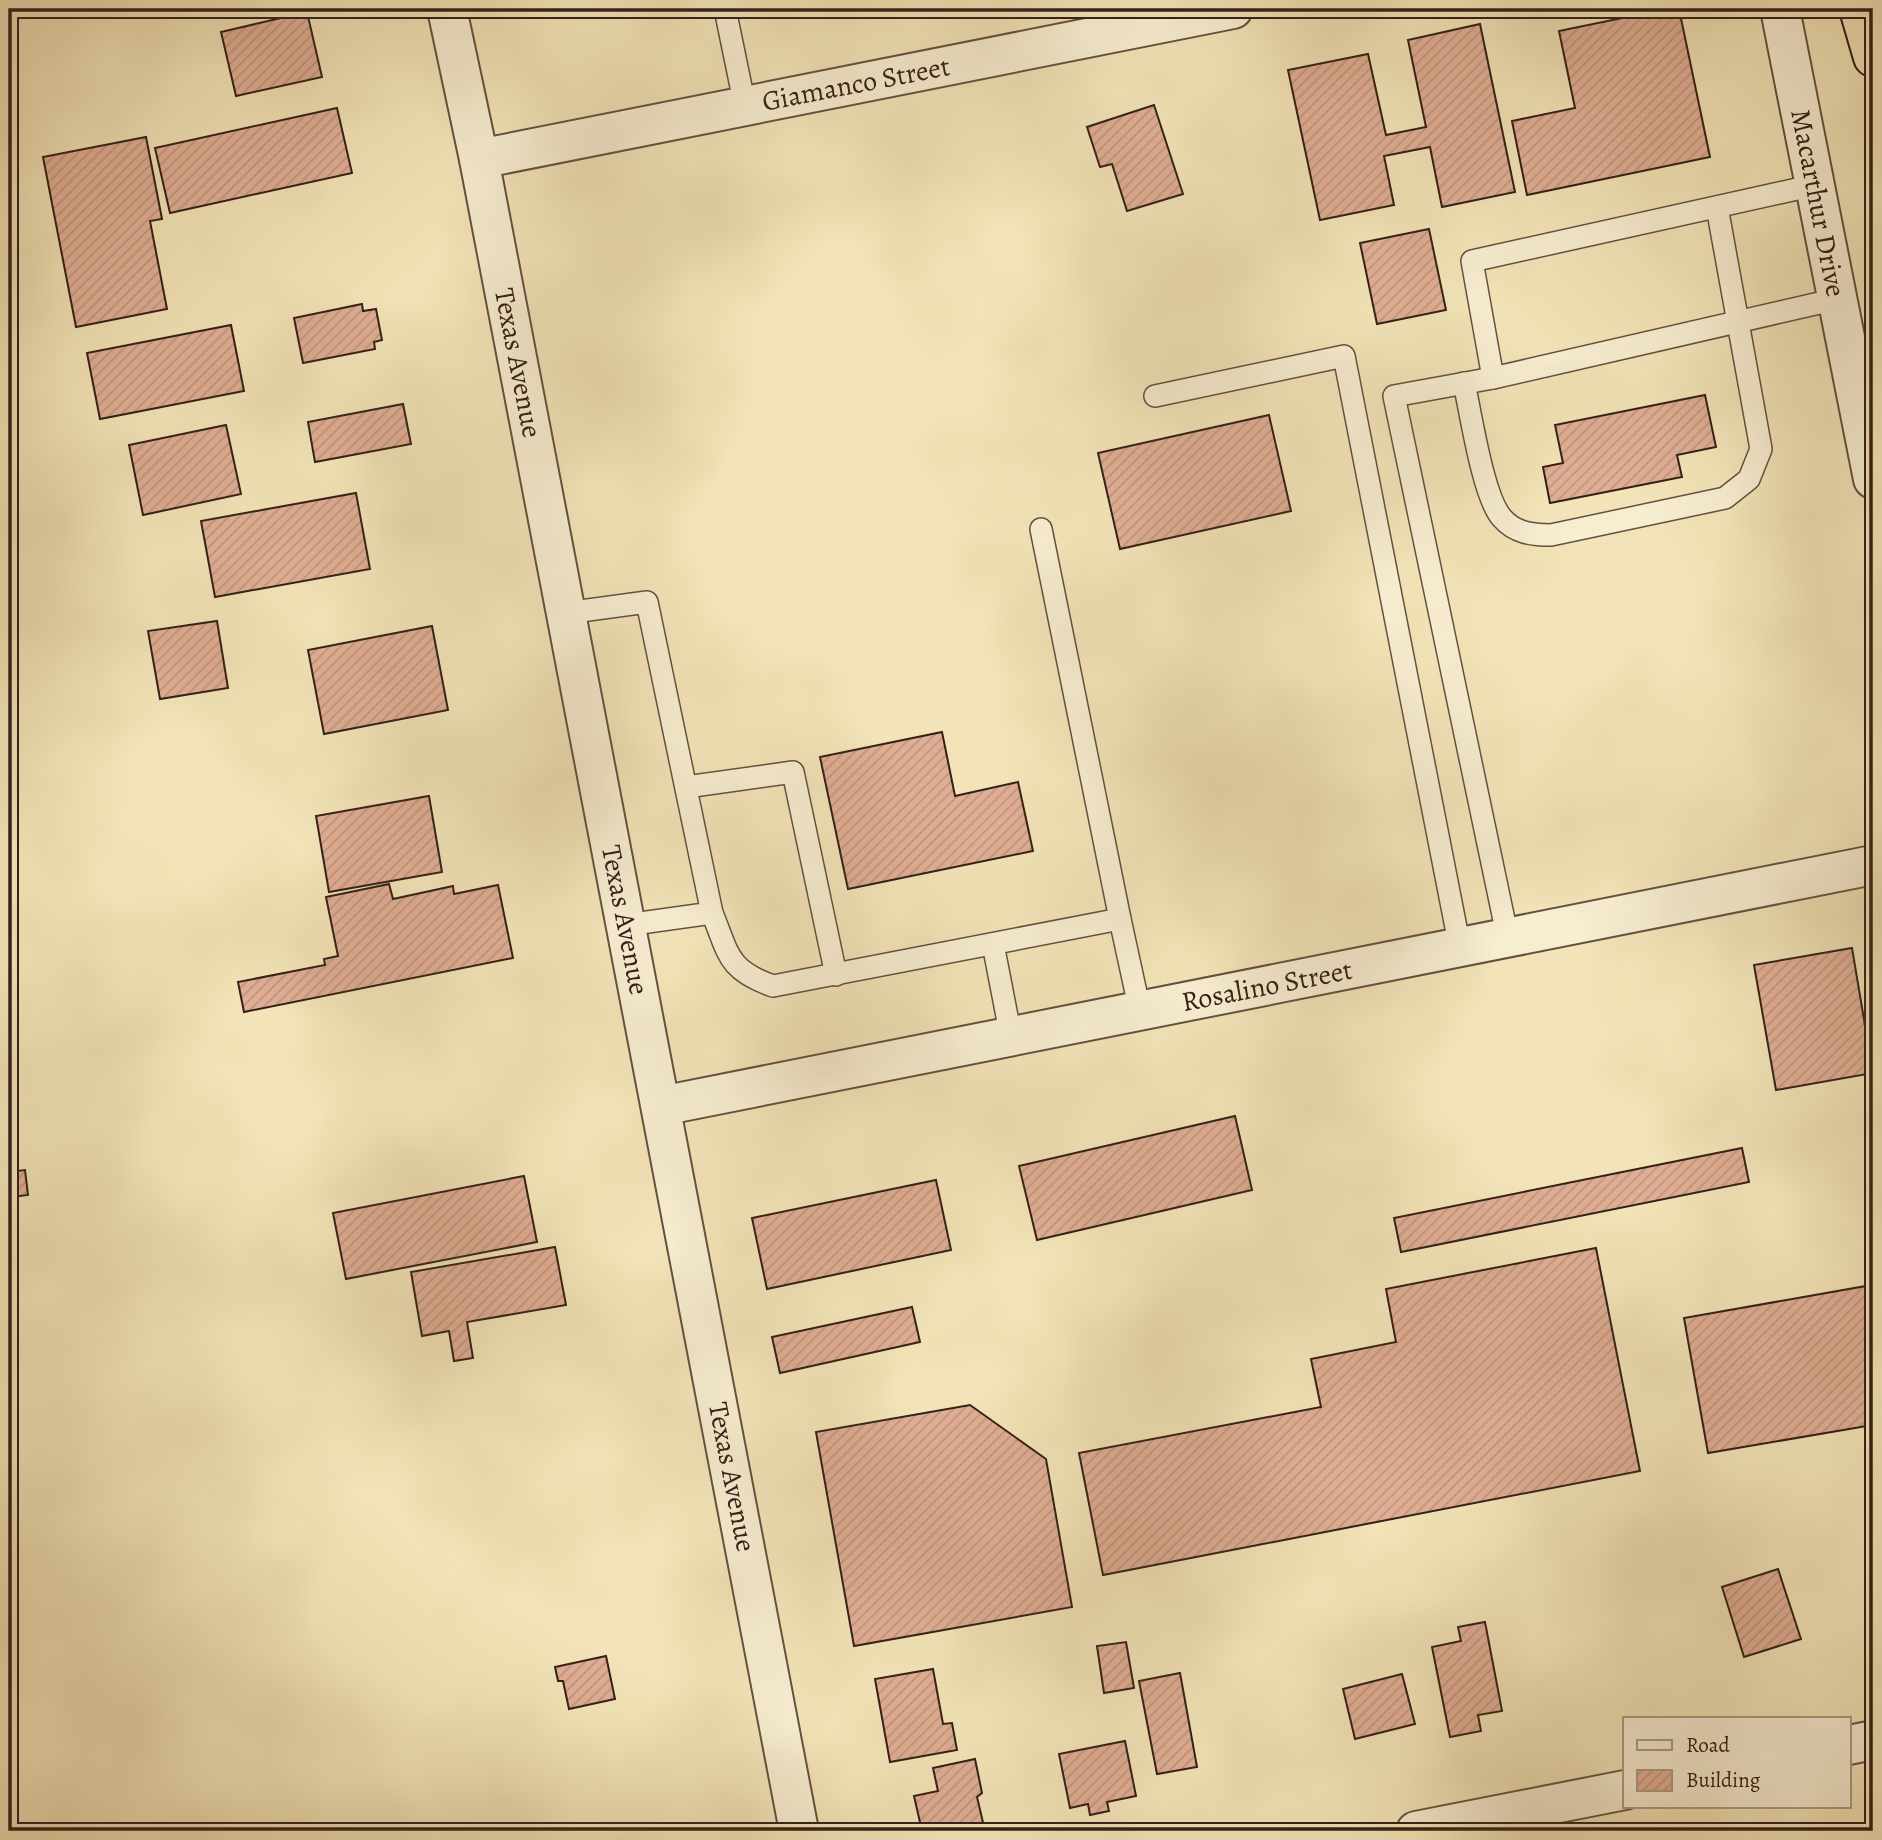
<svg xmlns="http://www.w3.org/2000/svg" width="1882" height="1840" font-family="Alegreya,serif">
  <defs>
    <pattern id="building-hatch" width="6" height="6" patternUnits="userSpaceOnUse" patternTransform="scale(1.75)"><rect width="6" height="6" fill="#e0ae94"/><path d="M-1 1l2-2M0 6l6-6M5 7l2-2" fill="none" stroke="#c1957f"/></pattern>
  </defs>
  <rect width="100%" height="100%" fill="#f2e4b8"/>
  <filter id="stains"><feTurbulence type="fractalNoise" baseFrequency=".00286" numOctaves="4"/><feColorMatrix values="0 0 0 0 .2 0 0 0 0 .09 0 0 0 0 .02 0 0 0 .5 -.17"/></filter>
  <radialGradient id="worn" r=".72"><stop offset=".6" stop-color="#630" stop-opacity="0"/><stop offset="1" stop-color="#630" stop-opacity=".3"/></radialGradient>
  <!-- building -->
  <g fill="url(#building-hatch)" stroke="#342018" stroke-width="2">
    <path d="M1666 9H1679L1710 157 1527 195 1512 121 1575 108 1559 31Z"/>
    <path d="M307 12 322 77 236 96 221 32Z"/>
    <path d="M1480 24 1515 192 1442 207 1430 147 1384 156 1394 205 1320 220 1288 70 1368 54 1386 135 1426 127 1408 40Z"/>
    <path d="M1154 105 1183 194 1127 211 1112 164 1100 167 1087 127Z"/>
    <path d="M337 108 352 173 170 213 155 148Z"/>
    <path d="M146 137 162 219 150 221 167 309 76 327 43 157Z"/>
    <path d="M1429 229 1446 310 1377 324 1360 243Z"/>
    <path d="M362 304 363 311 376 309 382 340 374 342 375 349 303 363 294 318Z"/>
    <path d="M231 325 244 391 100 419 87 353Z"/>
    <path d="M1705 395 1716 447 1677 455 1682 477 1550 503 1543 467 1563 463 1555 425Z"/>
    <path d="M403 404 411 444 315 462 308 422Z"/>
    <path d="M1269 415 1291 511 1120 549 1098 453Z"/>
    <path d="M226 425 241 494 143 515 129 445Z"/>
    <path d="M356 493 370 569 215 597 201 521Z"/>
    <path d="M217 621 228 688 160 699 148 631Z"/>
    <path d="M432 626 448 710 324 734 308 650Z"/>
    <path d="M942 732 955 796 1018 782 1033 851 848 889 820 757Z"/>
    <path d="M429 796 442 872 329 892 316 816Z"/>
    <path d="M389 884 393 899 453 886 454 894 498 885 513 958 244 1012 238 982 325 965 324 959 338 956 326 897Z"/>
    <path d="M1852 948 1873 1073 1776 1090 1754 965Z"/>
    <path d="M1235 1116 1252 1190 1037 1240 1019 1166Z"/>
    <path d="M1742 1148 1749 1182 1401 1252 1394 1218Z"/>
    <path d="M25 1170 28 1195 12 1197 14 1208H9V1172Z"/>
    <path d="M524 1176 537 1242 346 1279 333 1213Z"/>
    <path d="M936 1180 951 1250 767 1289 752 1218Z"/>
    <path d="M555 1247 566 1305 467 1322 473 1358 454 1361 449 1331 422 1336 411 1272Z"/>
    <path d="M1596 1248 1640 1471 1103 1575 1079 1453 1321 1407 1311 1359 1396 1342 1386 1289Z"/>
    <path d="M1866 1286 1873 1327V1425L1708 1453 1684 1318Z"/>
    <path d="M912 1307 920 1342 780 1373 772 1337Z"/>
    <path d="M970 1405 1046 1459 1072 1607 854 1646 816 1432Z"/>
    <path d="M1778 1569 1801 1639 1744 1657 1722 1587Z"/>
    <path d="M1485 1622 1502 1711 1478 1715 1481 1731 1450 1737 1432 1647 1461 1641 1458 1627Z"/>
    <path d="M1126 1642 1134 1688 1104 1693 1097 1646Z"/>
    <path d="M606 1656 615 1699 569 1709 563 1681H558L555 1667Z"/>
    <path d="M933 1669 943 1724 952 1723 957 1750 890 1762 875 1679Z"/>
    <path d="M1180 1673 1197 1767 1157 1774 1139 1681Z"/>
    <path d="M1402 1674 1415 1724 1355 1739 1343 1689Z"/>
    <path d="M1125 1741 1136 1796 1107 1802 1109 1811 1090 1815 1088 1804 1070 1808 1059 1754Z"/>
    <path d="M975 1759 982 1793 977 1797 985 1831H922L914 1796 938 1791 933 1768Z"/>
  </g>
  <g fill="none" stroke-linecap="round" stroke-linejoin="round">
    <defs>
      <g id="service">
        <path d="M725 9 745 106"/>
        <path d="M1493 378 1472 261 1815 185"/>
        <path d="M1464 383C1471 414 1483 497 1502 518 1515 533 1532 535 1551 535L1725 498 1749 479 1761 449 1717 207"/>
        <path d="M1155 396 1344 356 1460 948"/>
        <path d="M1041 529 1120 919"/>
        <path d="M566 613 647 602 712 913 626 925"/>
        <path d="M686 787 793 772 836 975"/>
        <path d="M712 913C729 954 727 970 773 986L1120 919 1140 1011"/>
        <path d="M1508 939 1394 396 1493 378 1837 299"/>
        <path d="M993 944 1011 1037"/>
      </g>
      <g id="minor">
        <path d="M1780 9 1873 479"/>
        <path d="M479 159 1233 9"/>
        <path d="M661 1106 1873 865"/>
        <path d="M1849 1745 1873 1740"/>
        <path d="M1416 1831 1625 1790"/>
      </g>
      <path id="tertiary" d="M447 9 479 159 799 1831"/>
      <path id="trunk" d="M1859 9 1873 57"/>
    </defs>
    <!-- service casing -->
    <use href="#service" stroke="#645140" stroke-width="24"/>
    <!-- minor casing -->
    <use href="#minor" stroke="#645140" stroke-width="42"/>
    <!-- tertiary casing -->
    <use href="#tertiary" stroke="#645140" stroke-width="42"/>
    <!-- trunk casing -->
    <use href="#trunk" stroke="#342018" stroke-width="42"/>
    <!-- service -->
    <use href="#service" stroke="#f7edd1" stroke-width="21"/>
    <!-- minor -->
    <use href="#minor" stroke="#f7edd1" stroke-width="38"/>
    <!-- tertiary -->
    <use href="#tertiary" stroke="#f7edd1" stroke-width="38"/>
    <!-- trunk -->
    <use href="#trunk" stroke="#f2e4b8" stroke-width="38"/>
  </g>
  <g text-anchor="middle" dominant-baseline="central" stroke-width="5" stroke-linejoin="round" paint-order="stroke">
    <!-- street labels -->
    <g font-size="28" fill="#342018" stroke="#f7edd1">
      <text transform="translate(856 84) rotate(-11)">Giamanco Street</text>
      <text transform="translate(1818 203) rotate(79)">Macarthur Drive</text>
      <text transform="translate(518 363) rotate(79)">Texas Avenue</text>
      <text transform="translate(625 920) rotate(79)">Texas Avenue</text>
      <text transform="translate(1267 986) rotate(-11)">Rosalino Street</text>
      <text transform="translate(732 1477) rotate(79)">Texas Avenue</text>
    </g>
  </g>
  <!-- margin -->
  <rect width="1882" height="1840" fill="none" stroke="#f2e4b8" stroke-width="35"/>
  <rect x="10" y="10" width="1861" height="1819" fill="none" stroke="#342018" stroke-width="3.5"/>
  <rect x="18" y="18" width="1847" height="1805" fill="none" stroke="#342018" stroke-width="2"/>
  <!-- legend -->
  <rect x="1623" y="1717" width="228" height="91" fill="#f7edd1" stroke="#a99b87" stroke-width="2"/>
  <rect x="1637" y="1740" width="35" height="10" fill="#f7edd1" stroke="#a99b87" stroke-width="2"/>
  <text x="1686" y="1752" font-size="21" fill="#342018">Road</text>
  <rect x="1637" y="1770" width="35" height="21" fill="url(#building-hatch)" stroke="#a99b87" stroke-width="2"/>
  <text x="1686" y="1787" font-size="21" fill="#342018">Building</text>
  <rect width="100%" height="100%" filter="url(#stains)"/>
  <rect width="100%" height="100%" fill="url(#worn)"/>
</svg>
